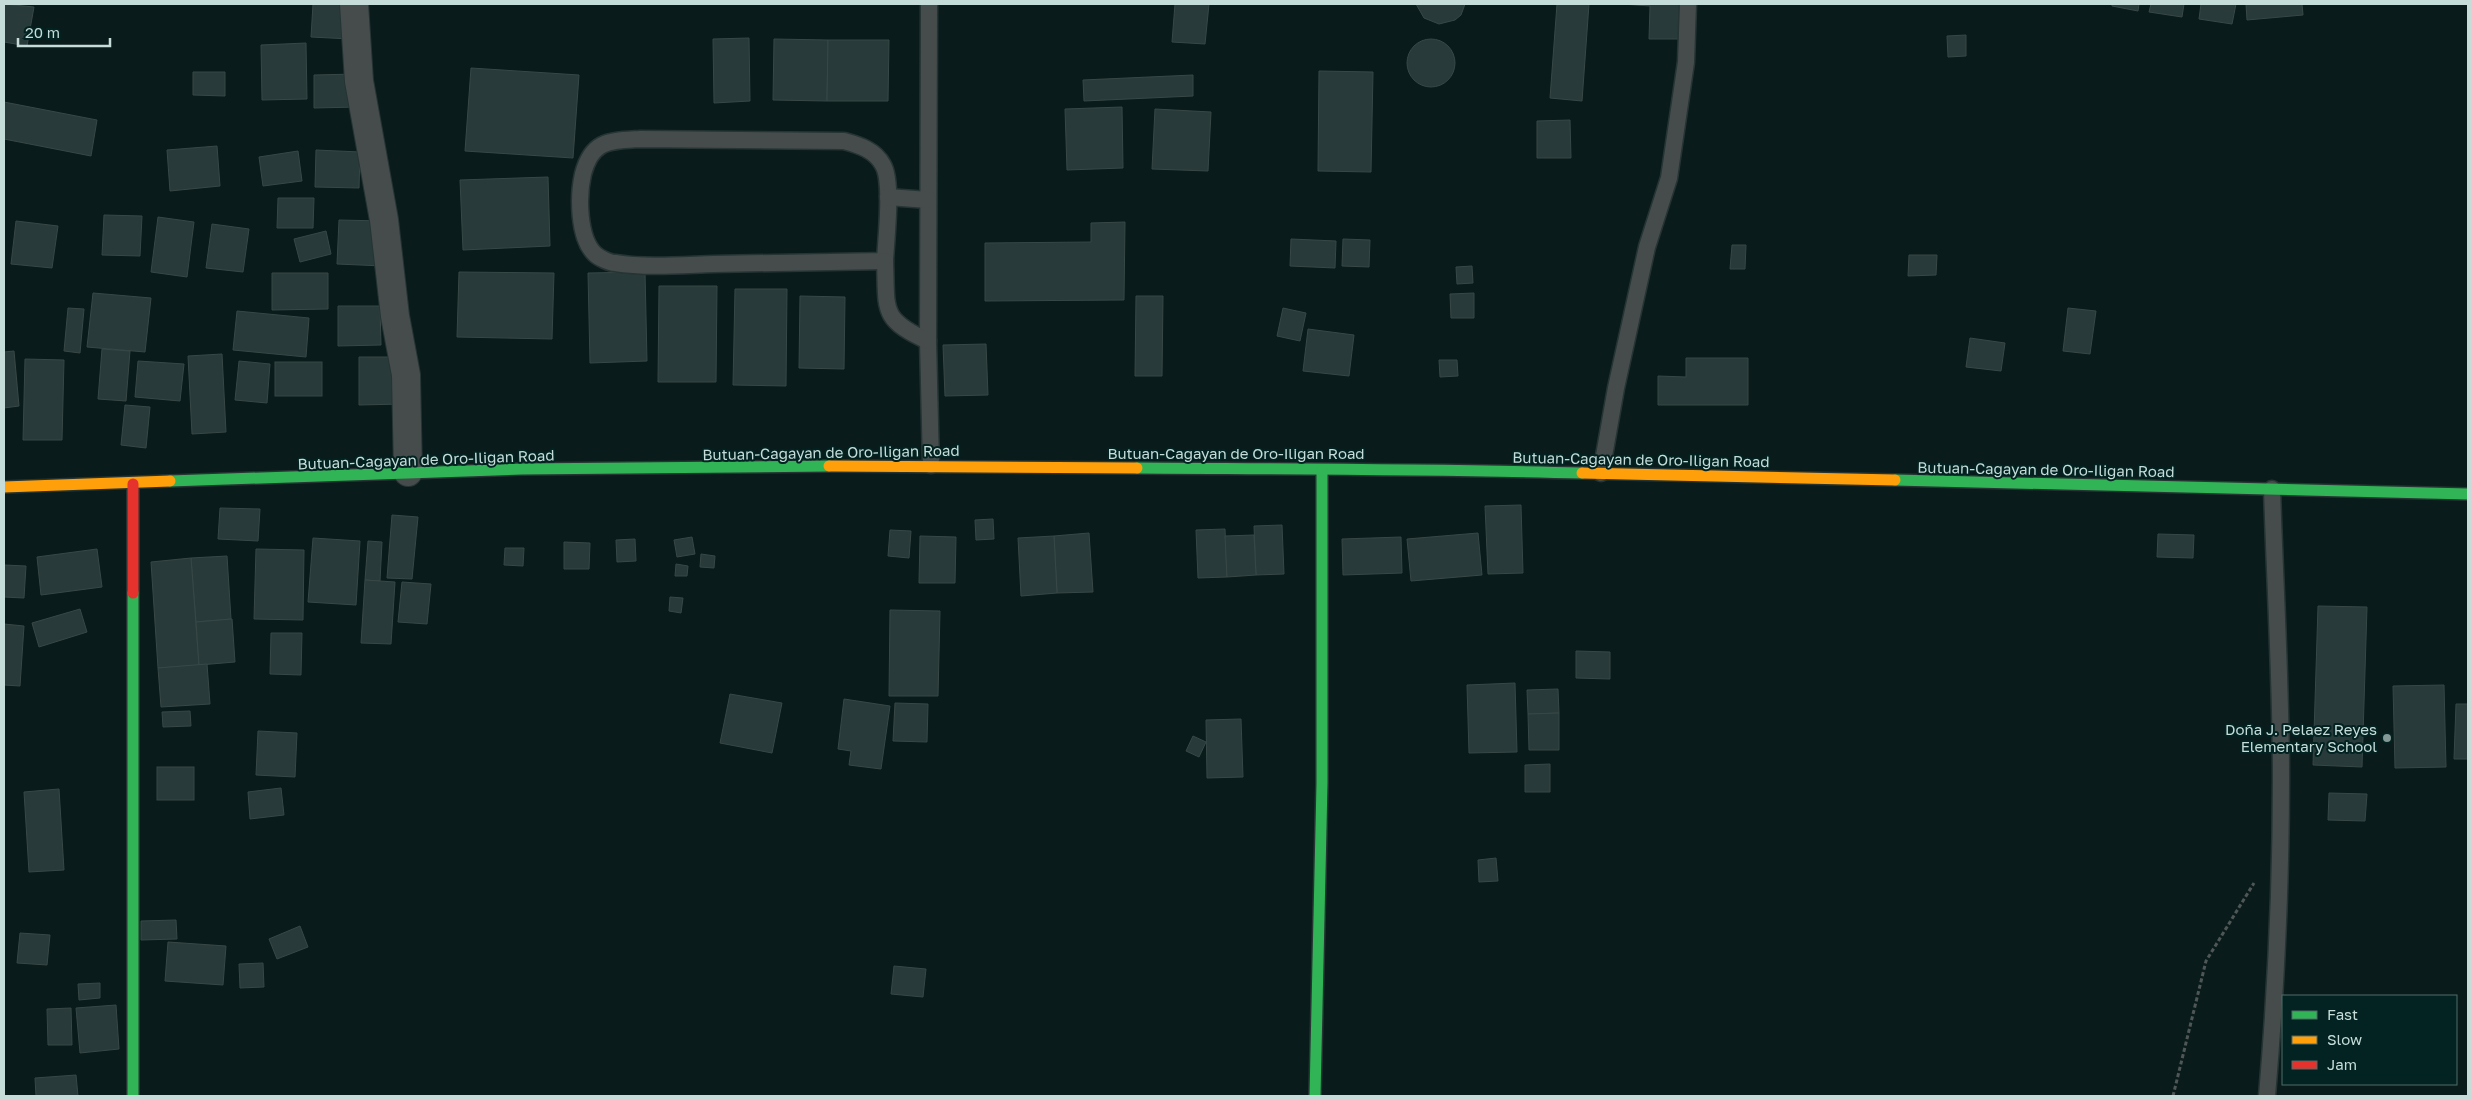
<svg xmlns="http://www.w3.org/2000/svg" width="2472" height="1100" font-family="'Golos Text',sans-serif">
  <rect width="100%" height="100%" fill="#0a1b1b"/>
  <!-- building -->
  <g fill="#283a39" stroke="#374847">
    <path d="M4 4 34 7 27 46 4 42Z"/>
    <path d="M313 4H351L350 39 311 37Z"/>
    <path d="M1175 4H1209L1205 44 1172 42Z"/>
    <path d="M1416 4H1465L1461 15 1455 20 1439 24 1424 18Z"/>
    <path d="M1557 4H1589L1582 101 1550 98Z"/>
    <path d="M1622 4H1680L1679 39H1649L1650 6Z"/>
    <path d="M2112 4H2139L2138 11 2112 6Z"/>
    <path d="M2151 4H2184L2182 17 2149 12Z"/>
    <path d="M2201 4H2236L2232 24 2199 19Z"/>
    <path d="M2246 4H2302L2303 15 2247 20Z"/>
    <path d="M1966 35V56L1948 57 1947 36Z"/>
    <path d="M749 38 750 101 714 103 713 39Z"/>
    <path d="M774 39 828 40 827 101 773 100Z"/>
    <circle cx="1431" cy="63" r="24"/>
    <path d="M828 40H889L888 101H827Z"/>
    <path d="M306 43 307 99 262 100 261 45Z"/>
    <path d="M471 68 579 75 573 158 465 151Z"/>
    <path d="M1319 71 1373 72 1371 172 1318 171Z"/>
    <path d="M193 72H225V96L193 95Z"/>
    <path d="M356 74 357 107 314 108V75Z"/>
    <path d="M1193 75V96L1084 101 1083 80Z"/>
    <path d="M4 102 97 120 91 156 4 139Z"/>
    <path d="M1122 107 1123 168 1067 170 1065 109Z"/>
    <path d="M1155 109 1211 112 1208 171 1152 169Z"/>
    <path d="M1570 120 1571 158H1537V121Z"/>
    <path d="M217 146 220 186 170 191 167 150Z"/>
    <path d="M316 150 360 152 359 188 315 187Z"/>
    <path d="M298 151 302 181 263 186 259 157Z"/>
    <path d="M548 177 550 246 463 250 460 180Z"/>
    <path d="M278 198H314L313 228H277Z"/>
    <path d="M104 215 142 216 140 256 102 255Z"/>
    <path d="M158 217 194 222 187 277 151 272Z"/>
    <path d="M339 220 384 221 383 266 337 264Z"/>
    <path d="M16 221 58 226 52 268 11 264Z"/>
    <path d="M1125 222 1124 300 985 301V243L1091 242V223Z"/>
    <path d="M212 224 249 229 243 272 206 268Z"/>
    <path d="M326 231 331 254 300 262 294 239Z"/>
    <path d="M1291 239 1336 241 1335 268 1290 266Z"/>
    <path d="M1343 239 1370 240 1369 267 1342 266Z"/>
    <path d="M1732 245H1746L1745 269H1730Z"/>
    <path d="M1909 255H1937L1936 275 1908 276Z"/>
    <path d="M1472 266 1473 283 1457 284 1456 267Z"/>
    <path d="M459 272 554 273 552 339 457 337Z"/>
    <path d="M645 272 647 361 590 363 588 273Z"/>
    <path d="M272 273H328V309L272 310Z"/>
    <path d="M659 286H717L716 382H658Z"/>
    <path d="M735 289H787L786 386 733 385Z"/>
    <path d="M93 293 151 298 145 352 87 347Z"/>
    <path d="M1474 293V318H1451L1450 294Z"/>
    <path d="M800 296 845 297 844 369 799 368Z"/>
    <path d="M1136 296H1163L1162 376H1135Z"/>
    <path d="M338 306H380L381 345 338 346Z"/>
    <path d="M68 308 84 309 80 353 64 351Z"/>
    <path d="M1283 308 1306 313 1300 341 1277 336Z"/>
    <path d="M2068 308 2096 311 2090 354 2063 351Z"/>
    <path d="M237 311 309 318 306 357 233 350Z"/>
    <path d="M1308 329 1354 335 1349 376 1303 371Z"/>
    <path d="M1970 338 2005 343 2001 371 1966 367Z"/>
    <path d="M986 344 988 395 945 396 943 345Z"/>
    <path d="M102 349 130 351 126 401 98 399Z"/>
    <path d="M14 351 19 406 4 408V352Z"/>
    <path d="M222 354 226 432 192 434 188 356Z"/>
    <path d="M359 357H402V404L359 405Z"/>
    <path d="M1686 358H1748V405H1658V376L1686 377Z"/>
    <path d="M25 359 64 360 62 440H23Z"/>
    <path d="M1439 360H1457L1458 376 1440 377Z"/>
    <path d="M138 361 184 364 180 401 135 397Z"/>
    <path d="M239 361 270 364 267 403 235 400Z"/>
    <rect x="275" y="362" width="47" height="34"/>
    <path d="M125 405 150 407 146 448 121 445Z"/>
    <path d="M1521 505 1523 573 1488 574 1485 506Z"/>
    <path d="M220 508 260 509 258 541 218 539Z"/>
    <path d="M392 515 418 517 412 579 387 578Z"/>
    <path d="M993 519 994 539 976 540 975 520Z"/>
    <path d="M1282 525 1284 574 1256 575 1254 526Z"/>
    <path d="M1225 529 1227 577 1198 578 1196 530Z"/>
    <path d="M890 530 911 531 909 558 888 556Z"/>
    <path d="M1089 533 1093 592 1057 593 1054 536Z"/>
    <path d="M1478 533 1482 575 1411 581 1407 539Z"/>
    <path d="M2158 534 2194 535 2193 558 2157 557Z"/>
    <path d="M1254 535 1256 575 1227 577 1225 536Z"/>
    <path d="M920 536 956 537 955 583H919Z"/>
    <path d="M1054 536 1057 593 1021 596 1018 538Z"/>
    <path d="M692 537 695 554 677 557 674 540Z"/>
    <path d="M1401 537 1402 573 1343 575 1342 539Z"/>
    <path d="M313 538 360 541 356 605 308 602Z"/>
    <path d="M635 539 636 561 617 562 616 540Z"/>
    <path d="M368 541 382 542 380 581 365 580Z"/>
    <path d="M564 542 590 543 589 569H564Z"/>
    <path d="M505 548H524L523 566 504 565Z"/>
    <path d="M97 549 102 587 41 595 37 557Z"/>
    <path d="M256 549 304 550 303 620 254 619Z"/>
    <path d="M701 554 715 556 714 568 700 567Z"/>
    <path d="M227 556 231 619 196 622 191 558Z"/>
    <path d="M191 558 199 665 158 668 151 562Z"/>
    <path d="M676 564 688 566 687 576H675Z"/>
    <path d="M4 565 26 566 24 598 4 597Z"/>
    <path d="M365 580 395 582 391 644 361 643Z"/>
    <path d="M402 582 431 584 427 624 398 622Z"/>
    <path d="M670 597 683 598 681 613 669 611Z"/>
    <path d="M2318 606 2367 607 2362 767 2313 765Z"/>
    <path d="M80 609 87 632 39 647 32 623Z"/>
    <path d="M890 610 940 611 938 696H889Z"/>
    <path d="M232 619 235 662 199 665 196 622Z"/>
    <path d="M4 624 24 626 20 686 4 685Z"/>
    <path d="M271 633H302L301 675 270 674Z"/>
    <path d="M1576 651 1610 652V679L1576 678Z"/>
    <path d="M207 664 210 704 161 707 158 668Z"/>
    <path d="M1515 683 1517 752 1469 753 1467 685Z"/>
    <path d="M2444 685 2446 767 2395 768 2393 686Z"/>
    <path d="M1558 689 1559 713 1528 714 1527 690Z"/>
    <path d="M730 694 782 703 772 753 720 743Z"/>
    <path d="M844 699 890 706 881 769 849 765 851 751 838 749Z"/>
    <path d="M895 703 928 704 927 742 893 741Z"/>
    <path d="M2456 704H2468V759H2454Z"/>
    <path d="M190 711 191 726 163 727 162 712Z"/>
    <path d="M1559 713V750H1529L1528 714Z"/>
    <path d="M1241 719 1243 777 1207 778 1206 720Z"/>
    <path d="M258 731 297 733 295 777 256 775Z"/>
    <path d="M1193 736 1206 742 1199 757 1186 751Z"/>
    <path d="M1550 764V792H1525V765Z"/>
    <rect x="157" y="767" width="37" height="33"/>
    <path d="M281 788 284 815 250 819 248 792Z"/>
    <path d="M59 789 64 870 29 872 24 792Z"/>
    <path d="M2329 793 2367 794 2365 821 2328 820Z"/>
    <path d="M1496 858 1498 881 1479 882 1478 860Z"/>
    <path d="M176 920 177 939 141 940V921Z"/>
    <path d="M300 926 308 947 277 959 269 939Z"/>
    <path d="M20 933 50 935 47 965 17 963Z"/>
    <path d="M168 942 226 946 223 985 165 981Z"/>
    <path d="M263 963 264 987 240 988 239 964Z"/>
    <path d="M894 966 926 969 923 997 891 994Z"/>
    <path d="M100 983V998L79 1000 78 984Z"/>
    <path d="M116 1005 119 1049 80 1053 76 1008Z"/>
    <path d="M71 1008 72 1045H48L47 1009Z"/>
    <path d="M76 1075 78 1096H36L35 1078Z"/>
  </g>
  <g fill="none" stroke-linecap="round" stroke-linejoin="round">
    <defs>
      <g id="lane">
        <path d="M929 4 928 341 931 465"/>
        <path d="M640 139 844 141C859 145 875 150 883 165 893 182 886 239 885 261 828 262 771 263 714 264 682 265 647 268 615 263 610 263 599 258 595 254 578 238 578 196 583 174 592 140 609 141 640 139Z"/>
        <path d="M888 197 928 200"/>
        <path d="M885 261C887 310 880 319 928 341"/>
        <path d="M1601 473 1616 388 1647 247 1669 178 1686 62 1688 4"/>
        <path d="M2267 1096C2276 990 2281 884 2281 778 2281 682 2275 585 2272 489"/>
      </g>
      <path id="street" d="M354 4 359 81 384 220 395 316 406 375 408 472"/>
      <g id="fast">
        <path d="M1137 468C1286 469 1434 469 1582 473"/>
        <path d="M1895 480 2468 494"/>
        <path d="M170 481 522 469 829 466"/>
        <path d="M133 593V1096"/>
        <path d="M1315 1096 1322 783V470"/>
      </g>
      <g id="slow">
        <path d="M829 466 1137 468"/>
        <path d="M1582 473 1895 480"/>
        <path d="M4 487 170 481"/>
      </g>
      <path id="jam" d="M133 484V593"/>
    </defs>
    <!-- lane casing -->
    <use href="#lane" stroke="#263434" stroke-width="19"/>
    <!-- street casing -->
    <use href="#street" stroke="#263434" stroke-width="30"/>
    <!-- fast casing -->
    <use href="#fast" stroke="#263434" stroke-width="14"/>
    <!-- slow casing -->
    <use href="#slow" stroke="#263434" stroke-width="14"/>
    <!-- jam casing -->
    <use href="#jam" stroke="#263434" stroke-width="14"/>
    <!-- path -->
    <path stroke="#4e5756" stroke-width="3" stroke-dasharray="4 2.5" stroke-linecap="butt" d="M2173 1096 2206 961 2254 883"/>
    <!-- lane -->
    <use href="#lane" stroke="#464c4c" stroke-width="16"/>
    <!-- street -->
    <use href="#street" stroke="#464c4c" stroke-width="28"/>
    <!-- fast -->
    <use href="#fast" stroke="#30b455" stroke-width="11"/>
    <!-- slow -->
    <use href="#slow" stroke="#ff9f0a" stroke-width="11"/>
    <!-- jam -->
    <use href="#jam" stroke="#e5322d" stroke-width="11"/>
  </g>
  <!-- markers -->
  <circle fill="#849896" stroke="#022321" stroke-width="2" cx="2387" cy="738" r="5"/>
  <g text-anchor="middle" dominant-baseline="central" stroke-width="4" stroke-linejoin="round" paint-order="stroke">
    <!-- street labels -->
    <g font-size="15" fill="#c5dcd9" stroke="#022321">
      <text transform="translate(831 452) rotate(-1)">Butuan-Cagayan de Oro-Iligan Road</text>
      <text x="1236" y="453">Butuan-Cagayan de Oro-Iligan Road</text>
      <text transform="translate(426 459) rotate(-2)">Butuan-Cagayan de Oro-Iligan Road</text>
      <text transform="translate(1641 459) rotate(1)">Butuan-Cagayan de Oro-Iligan Road</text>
      <text transform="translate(2046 469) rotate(1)">Butuan-Cagayan de Oro-Iligan Road</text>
    </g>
    <!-- poi labels -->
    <g font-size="15" fill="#c5dcd9" stroke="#022321" text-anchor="end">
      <text x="2377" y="729">Doña J. Pelaez Reyes<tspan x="2377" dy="17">Elementary School</tspan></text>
    </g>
  </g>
  <!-- border -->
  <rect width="2472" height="1100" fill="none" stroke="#c5dcd9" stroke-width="10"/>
  <!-- legend -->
  <rect x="2282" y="995" width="175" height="90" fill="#022321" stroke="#506d6b"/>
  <rect x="2292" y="1011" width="25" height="8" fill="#30b455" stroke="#506d6b"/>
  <text x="2327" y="1020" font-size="15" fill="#c5dcd9">Fast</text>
  <rect x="2292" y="1036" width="25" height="8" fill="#ff9f0a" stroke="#506d6b"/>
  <text x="2327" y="1045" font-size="15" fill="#c5dcd9">Slow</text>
  <rect x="2292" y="1061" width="25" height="8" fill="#e5322d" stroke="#506d6b"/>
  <text x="2327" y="1070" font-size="15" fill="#c5dcd9">Jam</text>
  <!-- scale -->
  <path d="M18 38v8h92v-8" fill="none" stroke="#c5dcd9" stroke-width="2.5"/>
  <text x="25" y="38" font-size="15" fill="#c5dcd9" stroke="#022321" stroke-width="4" paint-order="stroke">20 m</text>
</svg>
